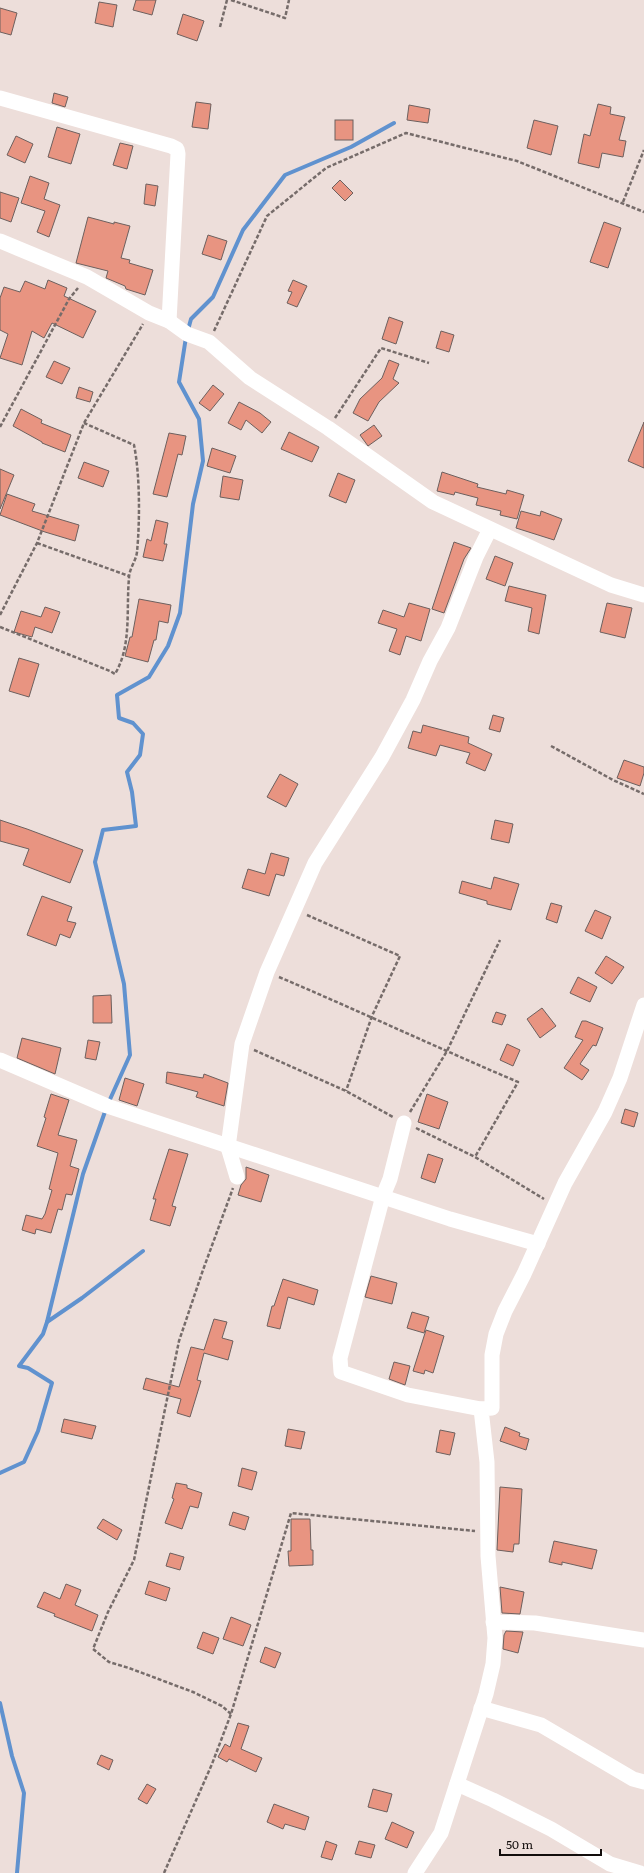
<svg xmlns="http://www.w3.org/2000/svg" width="644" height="1873" font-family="Literata,serif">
  <rect width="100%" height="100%" fill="#eddeda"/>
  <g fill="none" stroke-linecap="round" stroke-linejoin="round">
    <!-- stream -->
    <g stroke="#6092cf" stroke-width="4">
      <path d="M188 330 191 319 213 297 243 230 285 175 351 147 394 123"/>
      <path d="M47 1322 83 1174 107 1106 130 1055 124 984 95 862 103 830 136 826 132 792 127 772 140 755 143 734 133 723 119 718 117 695 149 677 168 646 180 613 193 504 203 461 199 419 179 382 186 337"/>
      <path d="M0 1473 24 1462 38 1431 52 1383 28 1368 19 1366 43 1334 47 1322 82 1298 143 1251"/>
      <path d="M0 1703 12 1756 24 1793 17 1873"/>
    </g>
  </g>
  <!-- building -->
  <g fill="#e89481" stroke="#6d605e">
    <path d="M136 0H156L152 15 133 10Z"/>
    <path d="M99 2 117 5 113 27 95 23Z"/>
    <path d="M0 8 17 13 11 35 0 32Z"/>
    <path d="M183 14 204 21 197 41 177 34Z"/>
    <path d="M54 93 68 97 65 107 52 103Z"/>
    <path d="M196 102 211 104 208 129 192 127Z"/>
    <path d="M598 104 611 107 610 114 625 117 619 140 626 141 623 157 602 153 599 168 578 163 584 134 590 136Z"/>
    <path d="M409 105 430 109 428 123 407 120Z"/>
    <rect x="335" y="120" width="18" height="20"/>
    <path d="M534 120 558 126 551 155 527 148Z"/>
    <path d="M57 127 80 134 71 164 48 157Z"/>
    <path d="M16 136 33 144 25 163 7 155Z"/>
    <path d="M120 143 133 146 127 169 113 165Z"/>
    <path d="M30 176 49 183 44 199 60 205 49 237 37 232 45 211 21 203Z"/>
    <path d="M340 180 353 193 345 201 332 188Z"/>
    <path d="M146 184 158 186 155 206 144 204Z"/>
    <path d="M0 192 19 198 11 222 0 218Z"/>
    <path d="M88 217 114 224V222L130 226 121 258 130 260 129 263 153 270 145 295 126 289 125 286 106 278 108 271 76 263Z"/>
    <path d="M604 222 621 228 608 268 590 262Z"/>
    <path d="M208 235 227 241 221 260 202 254Z"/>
    <path d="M48 280 67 288 64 296 96 311 83 338 52 323 44 338 32 331 22 365 0 358 8 334 0 330V298L4 287 20 292 25 281 45 289Z"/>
    <path d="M293 280 307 286 297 307 287 303 292 292 288 291Z"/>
    <path d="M389 317 403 322 396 344 382 339Z"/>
    <path d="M441 331 454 335 449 352 436 348Z"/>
    <path d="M389 360 399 364 393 379 399 383 379 402 368 421 353 413 360 399 382 378Z"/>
    <path d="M54 361 70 368 62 384 46 377Z"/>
    <path d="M213 385 224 394 210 411 199 403Z"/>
    <path d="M79 387 93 392 90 402 76 398Z"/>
    <path d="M239 402 260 413 271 422 262 433 246 420 241 430 228 423Z"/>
    <path d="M21 409 42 420 41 423 71 435 65 452 42 443V442L13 426Z"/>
    <path d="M644 422V468L628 461Z"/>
    <path d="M374 425 382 436 368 446 360 435Z"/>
    <path d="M289 432 319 447 312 462 281 449Z"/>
    <path d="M169 433 186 436 182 455 178 454 167 497 153 494Z"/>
    <path d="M212 448 236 456 230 473 207 466Z"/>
    <path d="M84 462 109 471 103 487 78 478Z"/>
    <path d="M0 469 14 475 0 509Z"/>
    <path d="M442 472 478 484 477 487 506 494 507 490 524 495 517 519 500 515 501 511 476 505 478 498 455 492 454 495 437 491Z"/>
    <path d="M338 473 355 480 346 503 329 496Z"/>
    <path d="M223 476 243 480 239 500 220 497Z"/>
    <path d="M7 494 35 504 32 511 79 525 75 541 45 532 0 515Z"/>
    <path d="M521 511 540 516 541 511 562 519 554 540 516 528Z"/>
    <path d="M156 520 168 523 164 544H167L163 561 143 557 147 539 151 541Z"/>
    <path d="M454 542 471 548 464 559 444 613 432 609Z"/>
    <path d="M495 556 513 563 505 586 486 579Z"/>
    <path d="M509 586 546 595 539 634 528 631 532 608 505 601Z"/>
    <path d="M139 599 171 605 168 623 159 621 156 640H154L148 662 125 656 130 637H132Z"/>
    <path d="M409 603 430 609 421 641 406 636 400 655 389 651 397 629 378 623 383 610 404 617Z"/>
    <path d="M607 603 632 608 625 638 600 632Z"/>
    <path d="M45 607 60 612 52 633 35 627 32 637 14 632 21 611 41 617Z"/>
    <path d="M19 658 39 664 29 697 9 691Z"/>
    <path d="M493 715 504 718 500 732 489 729Z"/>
    <path d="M423 725 469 737 468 743 492 754 485 771 466 763 470 753 440 745 436 756 408 748 413 731 421 733Z"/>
    <path d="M624 760 644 767V773L640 786 617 778Z"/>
    <path d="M280 774 298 784 286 807 267 797Z"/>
    <path d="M0 820 27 829 83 850 70 883 23 865 29 849 0 841Z"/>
    <path d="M495 820 513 824 509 843 491 839Z"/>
    <path d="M271 853 289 858 284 876 276 874 269 896 242 888 248 869 265 874Z"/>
    <path d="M494 877 519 884 511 910 487 904V901L459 893 462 881 491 889Z"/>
    <path d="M42 896 72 907 67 921 76 923 70 938 60 934 56 946 27 935Z"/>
    <path d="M551 903 562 906 557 923 546 919Z"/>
    <path d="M595 910 611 917 602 939 585 931Z"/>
    <path d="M606 956 624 967 612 984 595 973Z"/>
    <path d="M578 977 597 987 590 1002 570 993Z"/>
    <path d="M111 995 112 1023H93V996Z"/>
    <path d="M542 1008 556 1026 540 1038 527 1019Z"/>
    <path d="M496 1012 506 1015 502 1025 492 1022Z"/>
    <path d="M582 1021H586L603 1028 596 1046 593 1045 580 1064 589 1070 582 1080 564 1068 583 1040 575 1037Z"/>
    <path d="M22 1038 61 1048 55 1074 17 1058Z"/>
    <path d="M88 1040 100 1042 96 1060 85 1058Z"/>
    <path d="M507 1044 520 1050 513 1066 500 1060Z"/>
    <path d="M167 1072 203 1078 204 1074 228 1083 224 1106 196 1097 198 1092 166 1083Z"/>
    <path d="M125 1078 144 1084 137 1106 119 1100Z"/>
    <path d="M51 1094 69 1100 58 1135 77 1140 70 1166 79 1169 72 1195 66 1194 62 1210 58 1209 51 1233 36 1229 35 1234 22 1230 26 1215 42 1219 45 1214 52 1190 49 1189 58 1153 37 1146 46 1118 44 1117Z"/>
    <path d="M427 1094 448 1102 439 1129 418 1122Z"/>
    <path d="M625 1109 638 1113 634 1127 621 1123Z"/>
    <path d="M169 1149 188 1154 172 1206 176 1207 170 1226 150 1220 156 1199H153Z"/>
    <path d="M428 1154 443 1159 435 1183 421 1178Z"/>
    <path d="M246 1167 269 1175 261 1202 238 1195 241 1185 246 1179Z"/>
    <path d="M371 1276 397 1283 392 1304 365 1297Z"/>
    <path d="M283 1279 318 1290 314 1305 288 1297 280 1329 267 1326 272 1306H274Z"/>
    <path d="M412 1312 429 1317 424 1333 407 1328Z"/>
    <path d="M214 1319 227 1322 222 1338 233 1341 228 1360 204 1353 197 1380 201 1381 190 1417 177 1413 181 1399 143 1389 146 1378 179 1387 191 1347 204 1350Z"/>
    <path d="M426 1330 444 1336 433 1373 425 1370 424 1374 413 1371Z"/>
    <path d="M394 1362 410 1366 405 1385 389 1379Z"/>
    <path d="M64 1419 96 1426 92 1439 61 1432Z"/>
    <path d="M505 1427 520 1433 519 1436 529 1439 526 1450 500 1441Z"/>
    <path d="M288 1429 305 1432 301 1449 285 1446Z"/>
    <path d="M440 1430 455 1433 450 1455 436 1452Z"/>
    <path d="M242 1468 257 1472 252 1490 238 1486Z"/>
    <path d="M176 1483 187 1485V1488L202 1493 198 1508 190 1506 182 1529 165 1523 174 1499 172 1498Z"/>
    <path d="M500 1487 522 1489 519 1544H514L513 1552 497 1550Z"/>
    <path d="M233 1512 249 1517 245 1530 229 1525Z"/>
    <path d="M103 1519 122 1530 117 1540 97 1528Z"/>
    <path d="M291 1519H310L311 1550H313V1565L289 1566 288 1551H291Z"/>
    <path d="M554 1541 597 1550 592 1569 562 1562V1565L549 1562Z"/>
    <path d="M170 1553 184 1557 180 1570 166 1566Z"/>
    <path d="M149 1581 170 1588 166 1601 145 1594Z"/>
    <path d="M66 1584 81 1590 75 1605 98 1615 92 1631 54 1616 55 1614 37 1607 44 1592 60 1599Z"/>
    <path d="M500 1587 524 1592 520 1614 502 1613Z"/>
    <path d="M231 1617 251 1625 243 1646 223 1639Z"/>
    <path d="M506 1631 523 1632 518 1653 503 1649 504 1635Z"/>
    <path d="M203 1632 219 1638 213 1654 197 1648Z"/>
    <path d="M265 1647 281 1653 275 1668 260 1662Z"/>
    <path d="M238 1723 249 1726 241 1749 262 1758 256 1772 229 1759 227 1762 218 1757 225 1744 230 1747Z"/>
    <path d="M101 1755 113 1760 109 1770 97 1764Z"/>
    <path d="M147 1784 156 1789 147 1804 138 1799Z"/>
    <path d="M373 1789 392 1794 387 1812 368 1807Z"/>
    <path d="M274 1804 309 1817 305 1830 285 1824 283 1829 267 1822Z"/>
    <path d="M392 1822 414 1832 407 1848 385 1839Z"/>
    <path d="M326 1841 337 1845 332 1860 321 1857Z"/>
    <path d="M359 1841 375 1845 371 1858 355 1854Z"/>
  </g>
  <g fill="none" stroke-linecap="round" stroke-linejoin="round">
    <!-- path -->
    <g stroke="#766c6a" stroke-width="2.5" stroke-dasharray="4 2" stroke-linecap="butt">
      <path d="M231 0 285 18 289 0"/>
      <path d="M220 27 227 0"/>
      <path d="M623 202 644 150"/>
      <path d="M214 331 267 216 326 168 406 133 517 161 644 212"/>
      <path d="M335 418 381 348 429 363"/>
      <path d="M0 427 69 299 78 288"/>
      <path d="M37 543 129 576"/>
      <path d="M0 615 37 543 84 423 143 324"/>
      <path d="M0 627 110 671 115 674C132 645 126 610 129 578 129 569 136 561 137 552 140 521 140 474 134 445L84 423"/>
      <path d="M551 746 613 780 644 794"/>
      <path d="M307 915 400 956 372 1016 346 1091"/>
      <path d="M279 977C359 1011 438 1048 518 1082L475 1157"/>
      <path d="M254 1050 346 1091 393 1117"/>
      <path d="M410 1112 447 1051 500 940"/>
      <path d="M416 1128 475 1157 544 1199"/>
      <path d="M231 1714 222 1706 193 1692 129 1668 109 1662 93 1649 108 1612 134 1560 179 1341 203 1270 233 1188"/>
      <path d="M164 1873 212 1764 231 1714 291 1513 475 1531"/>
    </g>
    <!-- minor -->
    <g stroke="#fff" stroke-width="15">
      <path d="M0 98 171 146 177 149 178 154 169 321"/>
      <path d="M0 241 87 277 149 313 169 321 187 334 209 342 250 378 328 428 433 502 611 585 644 595"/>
      <path d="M0 1060 107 1106 450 1219 538 1244"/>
      <path d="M404 1123 390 1179 383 1196 340 1358 341 1372 408 1395 481 1409"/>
      <path d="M237 1177 228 1147 242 1044 267 972 315 863 382 757 413 700 430 661 448 628 476 557 490 529"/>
      <path d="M493 1622 535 1623 644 1640"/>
      <path d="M481 1708 541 1725 633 1779 644 1782"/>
      <path d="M457 1784 493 1800 551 1829 610 1864 640 1873"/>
      <path d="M415 1873 441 1833 486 1694 493 1664 495 1638 488 1556 487 1462 481 1409 492 1408V1355L496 1334 505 1311 524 1274 565 1183 605 1112 620 1078 644 1005"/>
    </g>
  </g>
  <!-- scale -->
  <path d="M500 1849v6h101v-6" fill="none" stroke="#120d0c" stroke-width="2"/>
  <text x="506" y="1849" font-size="12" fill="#120d0c" stroke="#eddeda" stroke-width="3" paint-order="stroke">50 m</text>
</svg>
